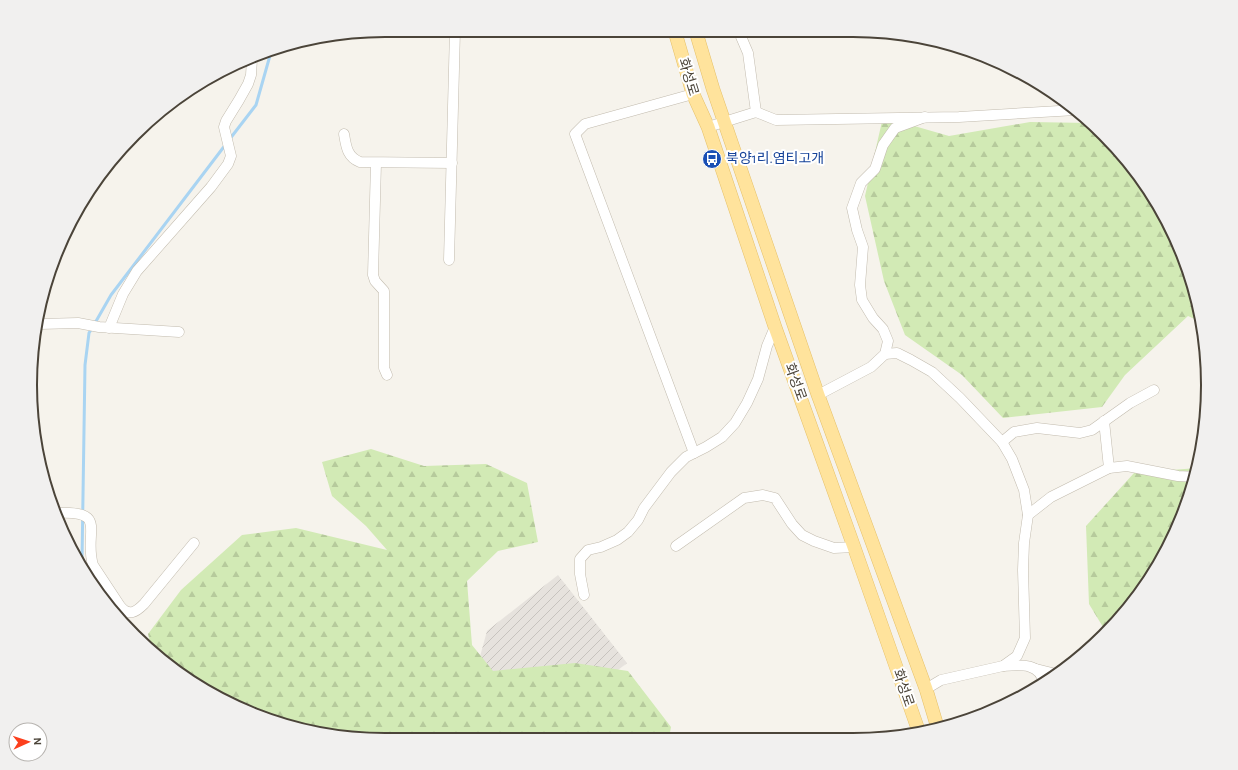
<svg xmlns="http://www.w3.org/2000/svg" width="1238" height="770" font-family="'Alegreya Sans','Noto Sans KR',sans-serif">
  <defs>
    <pattern id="industrial-furrows" width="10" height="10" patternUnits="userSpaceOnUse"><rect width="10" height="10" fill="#e6e2dd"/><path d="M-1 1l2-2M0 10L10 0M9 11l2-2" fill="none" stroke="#c7c3be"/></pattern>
    <pattern id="forest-firs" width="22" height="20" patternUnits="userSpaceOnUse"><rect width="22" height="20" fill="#d2eab5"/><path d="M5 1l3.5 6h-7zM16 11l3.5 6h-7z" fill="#b6ca9c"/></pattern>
  </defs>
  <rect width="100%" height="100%" fill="#f6f3ec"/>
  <!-- industrial -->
  <path fill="url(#industrial-furrows)" d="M558 575 627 663 531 738 465 711 487 631Z"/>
  <!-- forest -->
  <g fill="url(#forest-firs)">
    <path d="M883 117 949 136 1030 122 1090 123 1120 151 1160 207 1189 271 1201 322 1188 316 1125 375 1102 407 1003 418 962 375 905 335 884 281 865 196Z"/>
    <path d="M371 449 424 466 486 464 527 483 538 542 498 551 467 581 472 645 493 671 575 663 628 671 671 727 669 738 339 737 249 713 169 667 152 649 148 634 181 590 242 535 296 528 387 550 366 526 332 496 322 462Z"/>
    <path d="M1197 468 1196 477 1171 542 1135 601 1106 632 1089 604 1086 526 1134 473Z"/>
  </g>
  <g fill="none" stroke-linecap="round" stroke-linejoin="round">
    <!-- stream -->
    <g stroke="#a9d4f2" stroke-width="3">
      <path d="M229 140 256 105 271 52V49"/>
      <path d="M95 323 111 295 226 144"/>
      <path d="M82 561 85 365 89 333 92 328"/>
    </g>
    <defs>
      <g id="minor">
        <path d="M693 94 585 124 575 134 694 453"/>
        <path d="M756 112 776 120 959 117 1076 110"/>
        <path d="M708 127 756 112 748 53 739 32"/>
        <path d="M344 134C346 146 347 157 360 162L452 163"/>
        <path d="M376 163 373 275 375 281 384 291V368L387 375"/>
        <path d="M449 260 455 30"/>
        <path d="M40 324 78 323 99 327 179 332"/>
        <path d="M109 328 123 294 137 271 211 187 228 164 231 156 224 127 226 121 239 100 248 84 251 75 252 59"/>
        <path d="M885 354 897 353 911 360 932 372 960 398 1002 442 1012 459 1024 490 1028 515 1024 543 1023 570 1025 638 1017 656 1003 666 941 680 926 689"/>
        <path d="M818 395 871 367 885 354 888 341 883 329 873 318 862 300 860 285 863 247 857 230 852 208 861 183 875 169 883 145 895 128 925 117"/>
        <path d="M1104 421 1109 468"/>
        <path d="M1002 442 1014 432 1037 428 1080 433 1092 430 1130 403 1154 390"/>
        <path d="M56 513C110 510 83 532 93 565L120 606C129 617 136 612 144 604L194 543"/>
        <path d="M1028 515 1051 497 1109 468 1127 466 1178 476 1196 477"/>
        <path d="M676 546 744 498 763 495 775 498 792 524 802 535 814 541 834 548 854 547"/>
        <path d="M584 595 580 574V559L588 550 601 547 617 540 628 532 638 520 644 508 671 472 686 457 706 447 722 437 735 423 747 403 758 379 767 346 775 327"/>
        <path d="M1003 666C1019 665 1040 662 1044 683"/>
        <path d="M1036 669 1056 674"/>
      </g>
      <g id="major">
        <path d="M675 32 693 94 708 127 775 327 854 547 919 732"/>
        <path d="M696 32 713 89 818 395 926 689 938 729"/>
      </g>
    </defs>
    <!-- minor casing -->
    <use href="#minor" stroke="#c2bbae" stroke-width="11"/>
    <!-- major casing -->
    <use href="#major" stroke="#e6c16a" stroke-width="14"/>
    <!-- minor -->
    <use href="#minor" stroke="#fff" stroke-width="10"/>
    <!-- major -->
    <use href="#major" stroke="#ffe39c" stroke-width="13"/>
  </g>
  <!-- icons -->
  <defs>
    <symbol id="bus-disc" viewBox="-11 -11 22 22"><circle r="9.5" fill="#1a4fb4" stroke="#fff"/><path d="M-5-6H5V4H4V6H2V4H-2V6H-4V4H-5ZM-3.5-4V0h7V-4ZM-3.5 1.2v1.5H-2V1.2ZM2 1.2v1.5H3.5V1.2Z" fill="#fff"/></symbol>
  </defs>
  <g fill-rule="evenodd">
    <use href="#bus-disc" x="701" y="148" width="22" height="22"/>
  </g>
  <g text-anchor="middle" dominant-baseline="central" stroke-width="4" stroke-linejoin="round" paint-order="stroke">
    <!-- street labels -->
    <g font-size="14" fill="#4b4439" stroke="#fff">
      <text transform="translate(688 77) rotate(73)">화성로</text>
      <text transform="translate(795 382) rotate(70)">화성로</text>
      <text transform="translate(903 688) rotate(71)">화성로</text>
    </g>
    <!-- transit labels -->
    <g font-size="14" fill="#164399" stroke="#fff" text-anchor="start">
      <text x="726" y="159">북양1리.염티고개</text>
    </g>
  </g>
  <!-- crop -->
  <path d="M0 0H1238V770H0ZM385 37H853A348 348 0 0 1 1201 385V385A348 348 0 0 1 853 733H385A348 348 0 0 1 37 385V385A348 348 0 0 1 385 37Z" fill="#f1f0ef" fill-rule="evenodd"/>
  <path fill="none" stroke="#4b4439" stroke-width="2" d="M385 37H853A348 348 0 0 1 1201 385V385A348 348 0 0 1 853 733H385A348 348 0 0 1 37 385V385A348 348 0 0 1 385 37Z"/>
  <!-- north arrow -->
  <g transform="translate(28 742) rotate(87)"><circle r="19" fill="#ffffff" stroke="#b7b4b0"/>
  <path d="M0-3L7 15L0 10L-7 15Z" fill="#fc3f1d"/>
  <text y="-6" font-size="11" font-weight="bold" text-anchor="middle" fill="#4b4439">N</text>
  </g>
</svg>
